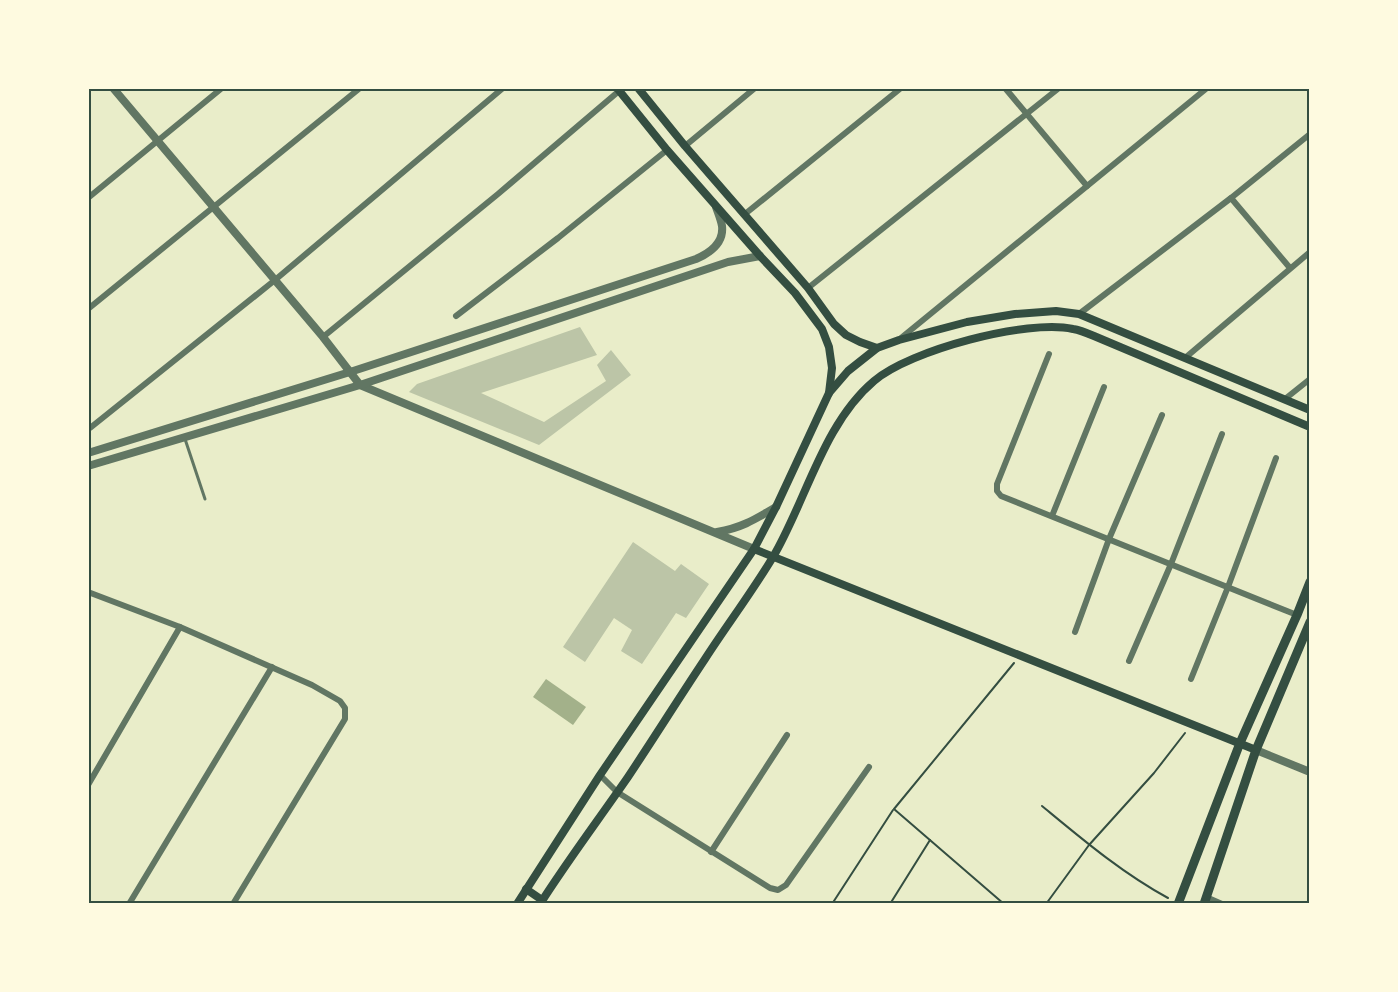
<svg xmlns="http://www.w3.org/2000/svg" width="1398" height="992" font-family="Overpass,sans-serif">
  <rect width="100%" height="100%" fill="#e9edc9"/>
  <!-- water -->
  <path fill="#a3b18a" d="M546 679 586 707 573 725 533 697Z"/>
  <!-- building -->
  <g fill="#bcc5a7">
    <path d="M580 327 597 355 481 393 544 422 606 381 597 365 611 350 631 375 539 445 409 392 417 384Z"/>
    <path d="M633 542 675 571 681 564 709 584 686 618 676 613 642 664 621 651 632 630 614 618 585 662 563 647Z"/>
  </g>
  <g fill="none" stroke-linecap="round" stroke-linejoin="round">
    <!-- path -->
    <g stroke="#344e41" stroke-width="2">
      <path d="M1042 806C1082 839 1122 873 1168 898"/>
      <path d="M832 904 893 810"/>
      <path d="M890 904 930 840"/>
      <path d="M1004 904 894 809 1014 663"/>
      <path d="M1046 904 1089 845 1154 773 1185 733"/>
    </g>
    <!-- service -->
    <path stroke="#617663" stroke-width="3" d="M185 439 205 499"/>
    <!-- minor -->
    <g stroke="#617663" stroke-width="6">
      <path d="M1005 88 1087 186"/>
      <path d="M685 146 755 88"/>
      <path d="M88 198 222 88"/>
      <path d="M1231 198 1290 268"/>
      <path d="M745 214 901 88"/>
      <path d="M808 288 1059 88"/>
      <path d="M88 309 360 88"/>
      <path d="M1079 314 1231 198 1310 134"/>
      <path d="M456 316 558 238 667 150"/>
      <path d="M323 337 498 194 619 91"/>
      <path d="M901 338 1207 88"/>
      <path d="M1049 354 997 484V491L1001 496 1297 615"/>
      <path d="M1185 358 1310 252"/>
      <path d="M1285 399 1310 379"/>
      <path d="M90 428 275 280 503 88"/>
      <path d="M1052 516 1104 387"/>
      <path d="M88 592 180 627 312 685 340 701 345 708V719L233 904"/>
      <path d="M1075 632 1109 539 1162 415"/>
      <path d="M1129 661 1171 564 1222 434"/>
      <path d="M1191 679 1228 587 1276 458"/>
      <path d="M600 775 617 792 770 888 778 890 786 885 869 767"/>
      <path d="M88 785 180 627"/>
      <path d="M711 852 787 735"/>
      <path d="M1206 897 1222 904"/>
      <path d="M129 904 272 667"/>
    </g>
    <!-- tertiary -->
    <g stroke="#617663" stroke-width="8">
      <path d="M113 88 323 337 360 385 754 549"/>
      <path d="M88 453 350 372 696 259C710 253 724 243 722 226 721 220 718 213 716 207"/>
      <path d="M88 466 360 385 728 262 760 256"/>
      <path d="M717 532C741 528 754 520 776 507"/>
      <path d="M1256 750 1310 772"/>
    </g>
    <!-- secondary -->
    <g stroke="#344e41" stroke-width="8">
      <path d="M617 88 667 150 760 256 795 293 822 329 829 347 832 368 829 393"/>
      <path d="M638 88 685 146 808 288 834 324 846 335 860 342 877 348"/>
      <path d="M754 549 1256 750"/>
      <path d="M526 889 542 900"/>
      <path d="M517 904 600 775 754 549 776 507 829 393 848 371 877 348 899 340 967 322 1015 314 1056 311 1079 314 1310 410"/>
      <path d="M540 904C568 860 599 819 628 777 654 738 679 698 705 659 727 625 752 592 773 557 806 501 823 424 874 381 910 350 1027 319 1073 329 1080 330 1087 333 1094 336L1310 427"/>
    </g>
    <!-- primary -->
    <g stroke="#344e41" stroke-width="9">
      <path d="M1178 904 1240 743 1297 615 1310 582"/>
      <path d="M1204 904 1256 750 1310 622"/>
    </g>
  </g>
  <!-- border -->
  <rect width="1398" height="992" fill="none" stroke="#fefae0" stroke-width="180"/>
  <rect x="90" y="90" width="1218" height="812" fill="none" stroke="#344e41" stroke-width="2"/>
</svg>
